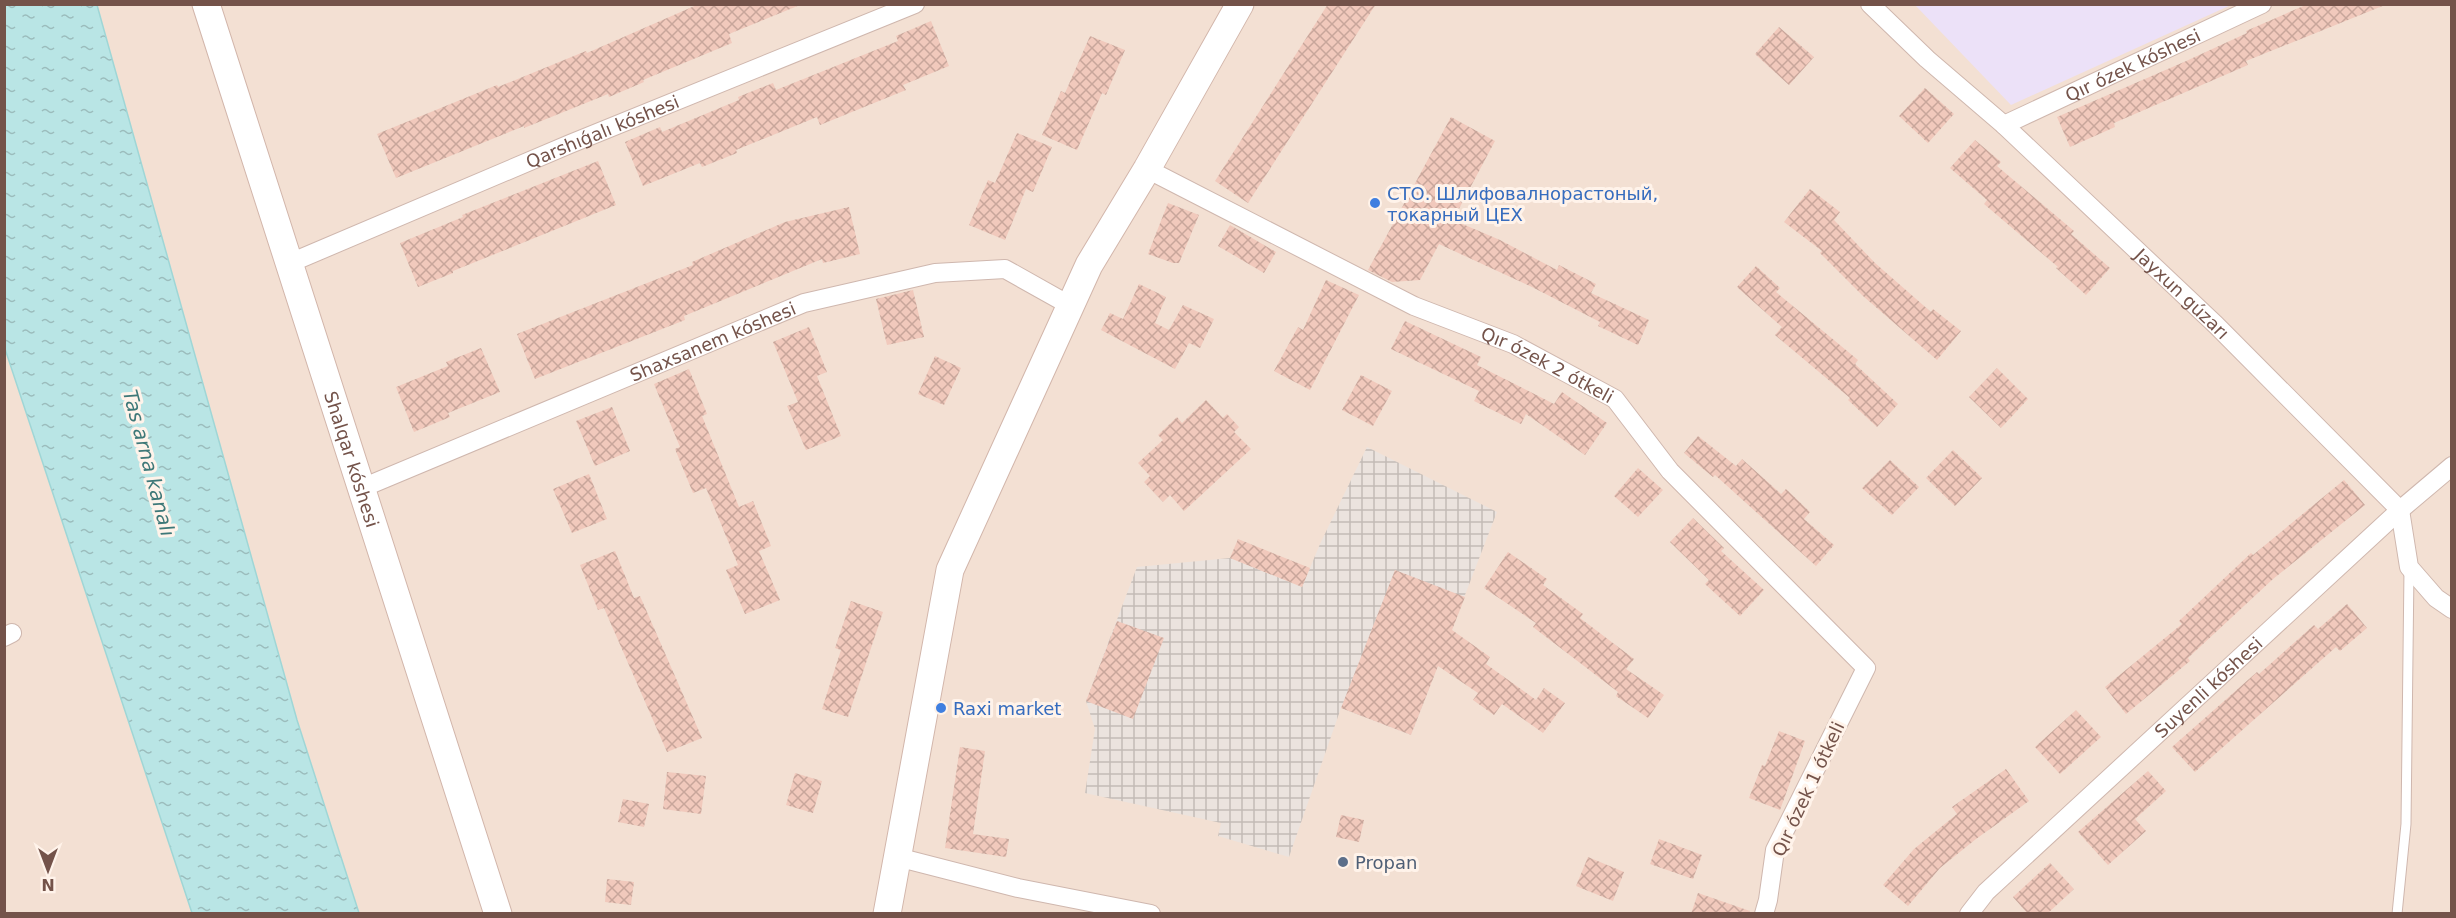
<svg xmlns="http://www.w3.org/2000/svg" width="2456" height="918" font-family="'DejaVu Sans',sans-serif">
  <defs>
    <pattern id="industrial-grid" width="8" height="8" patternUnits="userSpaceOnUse" patternTransform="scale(1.5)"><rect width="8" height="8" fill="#ebe3de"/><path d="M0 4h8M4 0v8" fill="none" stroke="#c3bbb6"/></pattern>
    <pattern id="water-ripples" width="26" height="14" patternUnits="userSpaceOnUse" patternTransform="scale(1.5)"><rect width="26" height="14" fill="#b9e5e5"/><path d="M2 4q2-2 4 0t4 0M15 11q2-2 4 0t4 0" fill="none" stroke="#9bbcbc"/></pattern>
    <pattern id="building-cross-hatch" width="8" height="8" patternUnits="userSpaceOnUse" patternTransform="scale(1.5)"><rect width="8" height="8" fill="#f1c9bc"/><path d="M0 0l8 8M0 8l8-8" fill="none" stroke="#c8a69b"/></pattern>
  </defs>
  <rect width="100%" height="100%" fill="#fcefe4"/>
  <!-- residential -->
  <path fill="#f3e0d3" d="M4 5H2451V913H5Z"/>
  <!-- industrial -->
  <path fill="url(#industrial-grid)" d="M1367 447 1497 512 1411 735 1341 708 1289 857 1218 836 1221 823 1085 793 1095 729 1086 701 1137 567 1230 558 1302 587 1320 544Z"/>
  <!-- education -->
  <path fill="#ece1f8" d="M1915 5H2231L2011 105Z"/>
  <!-- water -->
  <path fill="url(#water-ripples)" stroke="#9fd6d6" stroke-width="1.5" d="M4 5H97L297 720 359 913H192L5 349Z"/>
  <!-- building -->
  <g fill="url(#building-cross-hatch)">
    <path d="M699 4 800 5 729 34 732 43 643 80 644 82 609 97 608 94 524 128V126L396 178 377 134 497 85 498 87 586 51 587 53Z"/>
    <path d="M1328 4H1376L1248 203 1215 181Z"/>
    <path d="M2308 4 2385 5 2246 61 2248 65 2114 123 2115 127 2070 147 2057 117 2184 62 2247 33 2246 31Z"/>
    <path d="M931 21 949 66 903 85 906 90 820 125 817 117 736 150 737 153 702 167 700 163 643 186 625 142 660 127 662 132 739 100 738 97 773 83 776 90 898 41 896 36Z"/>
    <path d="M1779 27 1814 57 1789 85 1755 54Z"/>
    <path d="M1090 36 1125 50 1106 95 1102 93 1077 150 1042 135 1061 91 1065 93Z"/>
    <path d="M1925 88 1954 114 1928 143 1899 116Z"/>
    <path d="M1451 117 1495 141 1453 220 1500 240 1557 270 1559 265 1596 284 1591 293 1649 320 1638 345 1598 326 1600 322 1534 288 1439 244 1420 280 1392 282 1368 270Z"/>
    <path d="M1017 133 1052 147 1033 192 1026 189 1005 240 969 225 988 180 995 183Z"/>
    <path d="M1975 140 2001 162 1997 166 2074 231 2071 234 2110 268 2086 295 2056 268 2058 267 1984 204 1987 200 1950 168Z"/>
    <path d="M598 161 616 205 453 271V273L418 287 400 243 463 217 462 215Z"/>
    <path d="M1810 189 1840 212 1834 220 1875 263 1931 312 1933 309 1961 331 1937 360 1863 296 1820 253 1822 251 1784 222Z"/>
    <path d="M1168 203 1199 215 1179 263H1173L1148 254Z"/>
    <path d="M849 207 860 254 823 263 822 259 684 316 685 320 535 379 517 334 693 265 692 262 785 222Z"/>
    <path d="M1230 225 1276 252 1264 273 1218 246Z"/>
    <path d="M1756 266 1780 288 1776 292 1858 360 1855 364 1898 404 1877 427 1848 400 1850 398 1775 335 1782 327 1737 287Z"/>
    <path d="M1326 280 1359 295 1310 390 1274 371 1298 327 1303 330Z"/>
    <path d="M1139 284 1166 297 1155 323 1169 330 1183 305 1214 319 1200 348 1189 343 1175 369 1101 330 1110 313 1123 319Z"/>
    <path d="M913 290 924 337 887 345 876 299Z"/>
    <path d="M1405 321 1481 357 1477 365 1554 404 1562 392 1607 423 1585 455 1526 414 1521 424 1474 401 1479 391 1391 349Z"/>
    <path d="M809 327 827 372 817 376 841 436 806 450 787 406 798 402 773 342Z"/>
    <path d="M481 348 500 392 448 413 450 417 414 432 396 387 448 366 446 362Z"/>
    <path d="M935 356 961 368 944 405 918 394Z"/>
    <path d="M1997 368 2028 399 2001 428 1969 397Z"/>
    <path d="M689 369 707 414 702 416 739 507 753 501 771 546 759 551 780 600 745 614 726 570 738 565 706 488 693 493 675 449 680 447 654 384Z"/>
    <path d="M1361 375 1392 391 1373 426 1342 410Z"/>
    <path d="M1206 400 1223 418 1227 414 1239 427 1234 432 1251 449 1184 511 1170 495 1163 502 1144 482 1150 476 1138 463 1163 440 1158 435 1177 417 1182 423Z"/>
    <path d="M612 407 630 451 595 466 576 421Z"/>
    <path d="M1698 436 1736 466 1742 459 1781 494 1786 489 1810 512 1804 519 1834 545 1816 566 1715 475 1713 477 1684 453Z"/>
    <path d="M1953 450 1982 478 1955 506 1926 478Z"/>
    <path d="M1890 460 1919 487 1892 515 1862 488Z"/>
    <path d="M1638 468 1663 490 1638 517 1614 496Z"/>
    <path d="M589 474 607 519 572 533 553 489Z"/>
    <path d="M2344 480 2365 505 2273 579 2188 658 2190 661 2126 714 2105 687 2182 624 2179 621 2251 553 2253 555Z"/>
    <path d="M1693 518 1724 548 1721 551 1764 590 1740 616 1705 584 1709 580 1670 542Z"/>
    <path d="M1238 539 1310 568 1302 587 1230 558Z"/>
    <path d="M615 551 634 598 640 596 702 738 667 752 604 608 598 610 580 565Z"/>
    <path d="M1508 552 1547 579 1543 585 1583 614 1580 618 1634 659 1626 669 1664 695 1648 718 1616 696 1618 692 1533 627 1536 623 1484 588Z"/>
    <path d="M1395 570 1465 597 1452 630 1490 657 1486 664 1536 700 1544 688 1565 703 1543 733 1502 704 1494 715 1473 700 1478 693 1438 666 1411 735 1341 708Z"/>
    <path d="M851 601 883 612 848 717 822 709 841 650 835 648Z"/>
    <path d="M2347 604 2367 628 2340 651 2336 647 2195 772 2172 747 2257 672 2259 674 2314 625 2318 629Z"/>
    <path d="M1117 621 1164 638 1133 719 1086 701Z"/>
    <path d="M2076 710 2101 737 2060 774 2035 747Z"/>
    <path d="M1779 731 1805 741 1780 810 1749 798 1762 765 1765 766Z"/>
    <path d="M960 747 985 751 973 834 1009 839 1006 857 945 848Z"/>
    <path d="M2006 769 2029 801 1976 839 1940 868 1908 906 1883 885 1914 849 1957 814 1952 807Z"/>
    <path d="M2148 771 2166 791 2135 819 2146 831 2108 865 2078 832Z"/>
    <path d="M667 772 706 776 701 814 663 809Z"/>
    <path d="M795 773 822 781 813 813 786 805Z"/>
    <path d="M623 799 649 804 644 827 618 822Z"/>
    <path d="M1341 815 1364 820 1359 842 1336 837Z"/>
    <path d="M1659 839 1702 855 1693 879 1650 864Z"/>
    <path d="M1588 857 1624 872 1613 901 1576 886Z"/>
    <path d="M2050 863 2074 889 2047 914H2028L2013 897Z"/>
    <path d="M607 879 634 882 631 905 605 902Z"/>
    <path d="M1698 893 1750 911 1749 914H1691Z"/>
  </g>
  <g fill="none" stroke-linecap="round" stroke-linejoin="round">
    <defs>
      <path id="lane" d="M2397 914 2406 824 2409 569"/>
      <g id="street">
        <path id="s1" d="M1870 4 1927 59 2004 125 2216 325 2400 510 2409 567 2436 598 2452 609"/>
        <path id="s2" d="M2004 125 2262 4"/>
        <path id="s3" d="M1147 169 1414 306 1513 344 1615 399 1670 471 1866 668 1775 850 1768 900 1764 914"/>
        <path id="s4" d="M290 263 570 144 915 4"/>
        <path id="s5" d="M362 488 804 303 935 273 1005 269 1071 306"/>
        <path d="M4 637 12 633"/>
        <path d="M897 857 1018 888 1151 914"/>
        <path id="s6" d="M1969 914 1986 892 2400 510 2452 466"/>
      </g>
      <g id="secondary">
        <path id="s7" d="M206 4 498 914"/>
        <path d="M887 914 950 570 1089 265 1147 169 1240 4"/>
      </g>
    </defs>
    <!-- lane casing -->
    <use href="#lane" stroke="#cfb7ae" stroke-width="11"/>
    <!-- street casing -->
    <use href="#street" stroke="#cfb7ae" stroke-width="20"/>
    <!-- secondary casing -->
    <use href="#secondary" stroke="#d2b6ab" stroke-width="29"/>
    <!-- lane -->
    <use href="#lane" stroke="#fff" stroke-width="9"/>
    <!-- street -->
    <use href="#street" stroke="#fff" stroke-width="18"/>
    <!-- secondary -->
    <use href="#secondary" stroke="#fff" stroke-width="27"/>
  </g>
  <!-- markers -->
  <g fill="#3f7fe0" stroke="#fff3ea" stroke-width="2">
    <circle cx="1375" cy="203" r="6"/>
    <circle cx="941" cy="708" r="6"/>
  </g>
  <circle fill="#5c6f8a" stroke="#fff3ea" stroke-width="2" cx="1343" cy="862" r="6"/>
  <g text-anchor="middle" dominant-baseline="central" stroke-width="6" stroke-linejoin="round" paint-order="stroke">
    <!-- street labels -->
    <g font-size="18" fill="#74534a" stroke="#fff3ea">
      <text stroke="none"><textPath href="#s2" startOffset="142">Qır ózek kóshesi</textPath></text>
      <text stroke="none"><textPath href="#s4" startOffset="339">Qarshıǵalı kóshesi</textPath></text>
      <text stroke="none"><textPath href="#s1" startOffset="426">Jayxun gúzarı</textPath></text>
      <text stroke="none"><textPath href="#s5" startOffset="380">Shaxsanem kóshesi</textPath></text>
      <text stroke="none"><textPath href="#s3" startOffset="446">Qır ózek 2 ótkeli</textPath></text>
      <text stroke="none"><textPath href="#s7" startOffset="478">Shalqar kóshesi</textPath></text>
      <text stroke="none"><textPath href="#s6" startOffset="330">Suyenli kóshesi</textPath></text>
      <text transform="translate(1808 789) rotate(-65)">Qır ózek 1 ótkeli</text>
    </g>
    <!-- shop labels -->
    <g font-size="18" fill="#366cbe" stroke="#fff3ea" text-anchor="start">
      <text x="1387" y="193">СТО. Шлифовалнорастоный,<tspan x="1387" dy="21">токарный ЦЕХ</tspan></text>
      <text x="953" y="708">Raxi market</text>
    </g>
    <!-- service labels -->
    <g font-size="18" fill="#4e5e75" stroke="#fff3ea" text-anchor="start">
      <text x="1355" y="862">Propan</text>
    </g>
    <!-- water labels -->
    <g font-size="20" font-style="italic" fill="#3e7878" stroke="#fff3ea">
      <text transform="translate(149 463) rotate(75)">Tas arna kanalı</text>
    </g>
  </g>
  <!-- border -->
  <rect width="2456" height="918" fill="none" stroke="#74534a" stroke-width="12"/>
  <!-- north arrow -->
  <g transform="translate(48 870) rotate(180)" stroke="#fff3ea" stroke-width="4.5" paint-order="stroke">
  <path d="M0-4.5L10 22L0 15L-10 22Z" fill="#74534a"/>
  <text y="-9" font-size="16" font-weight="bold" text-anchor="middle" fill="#74534a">N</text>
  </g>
</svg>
